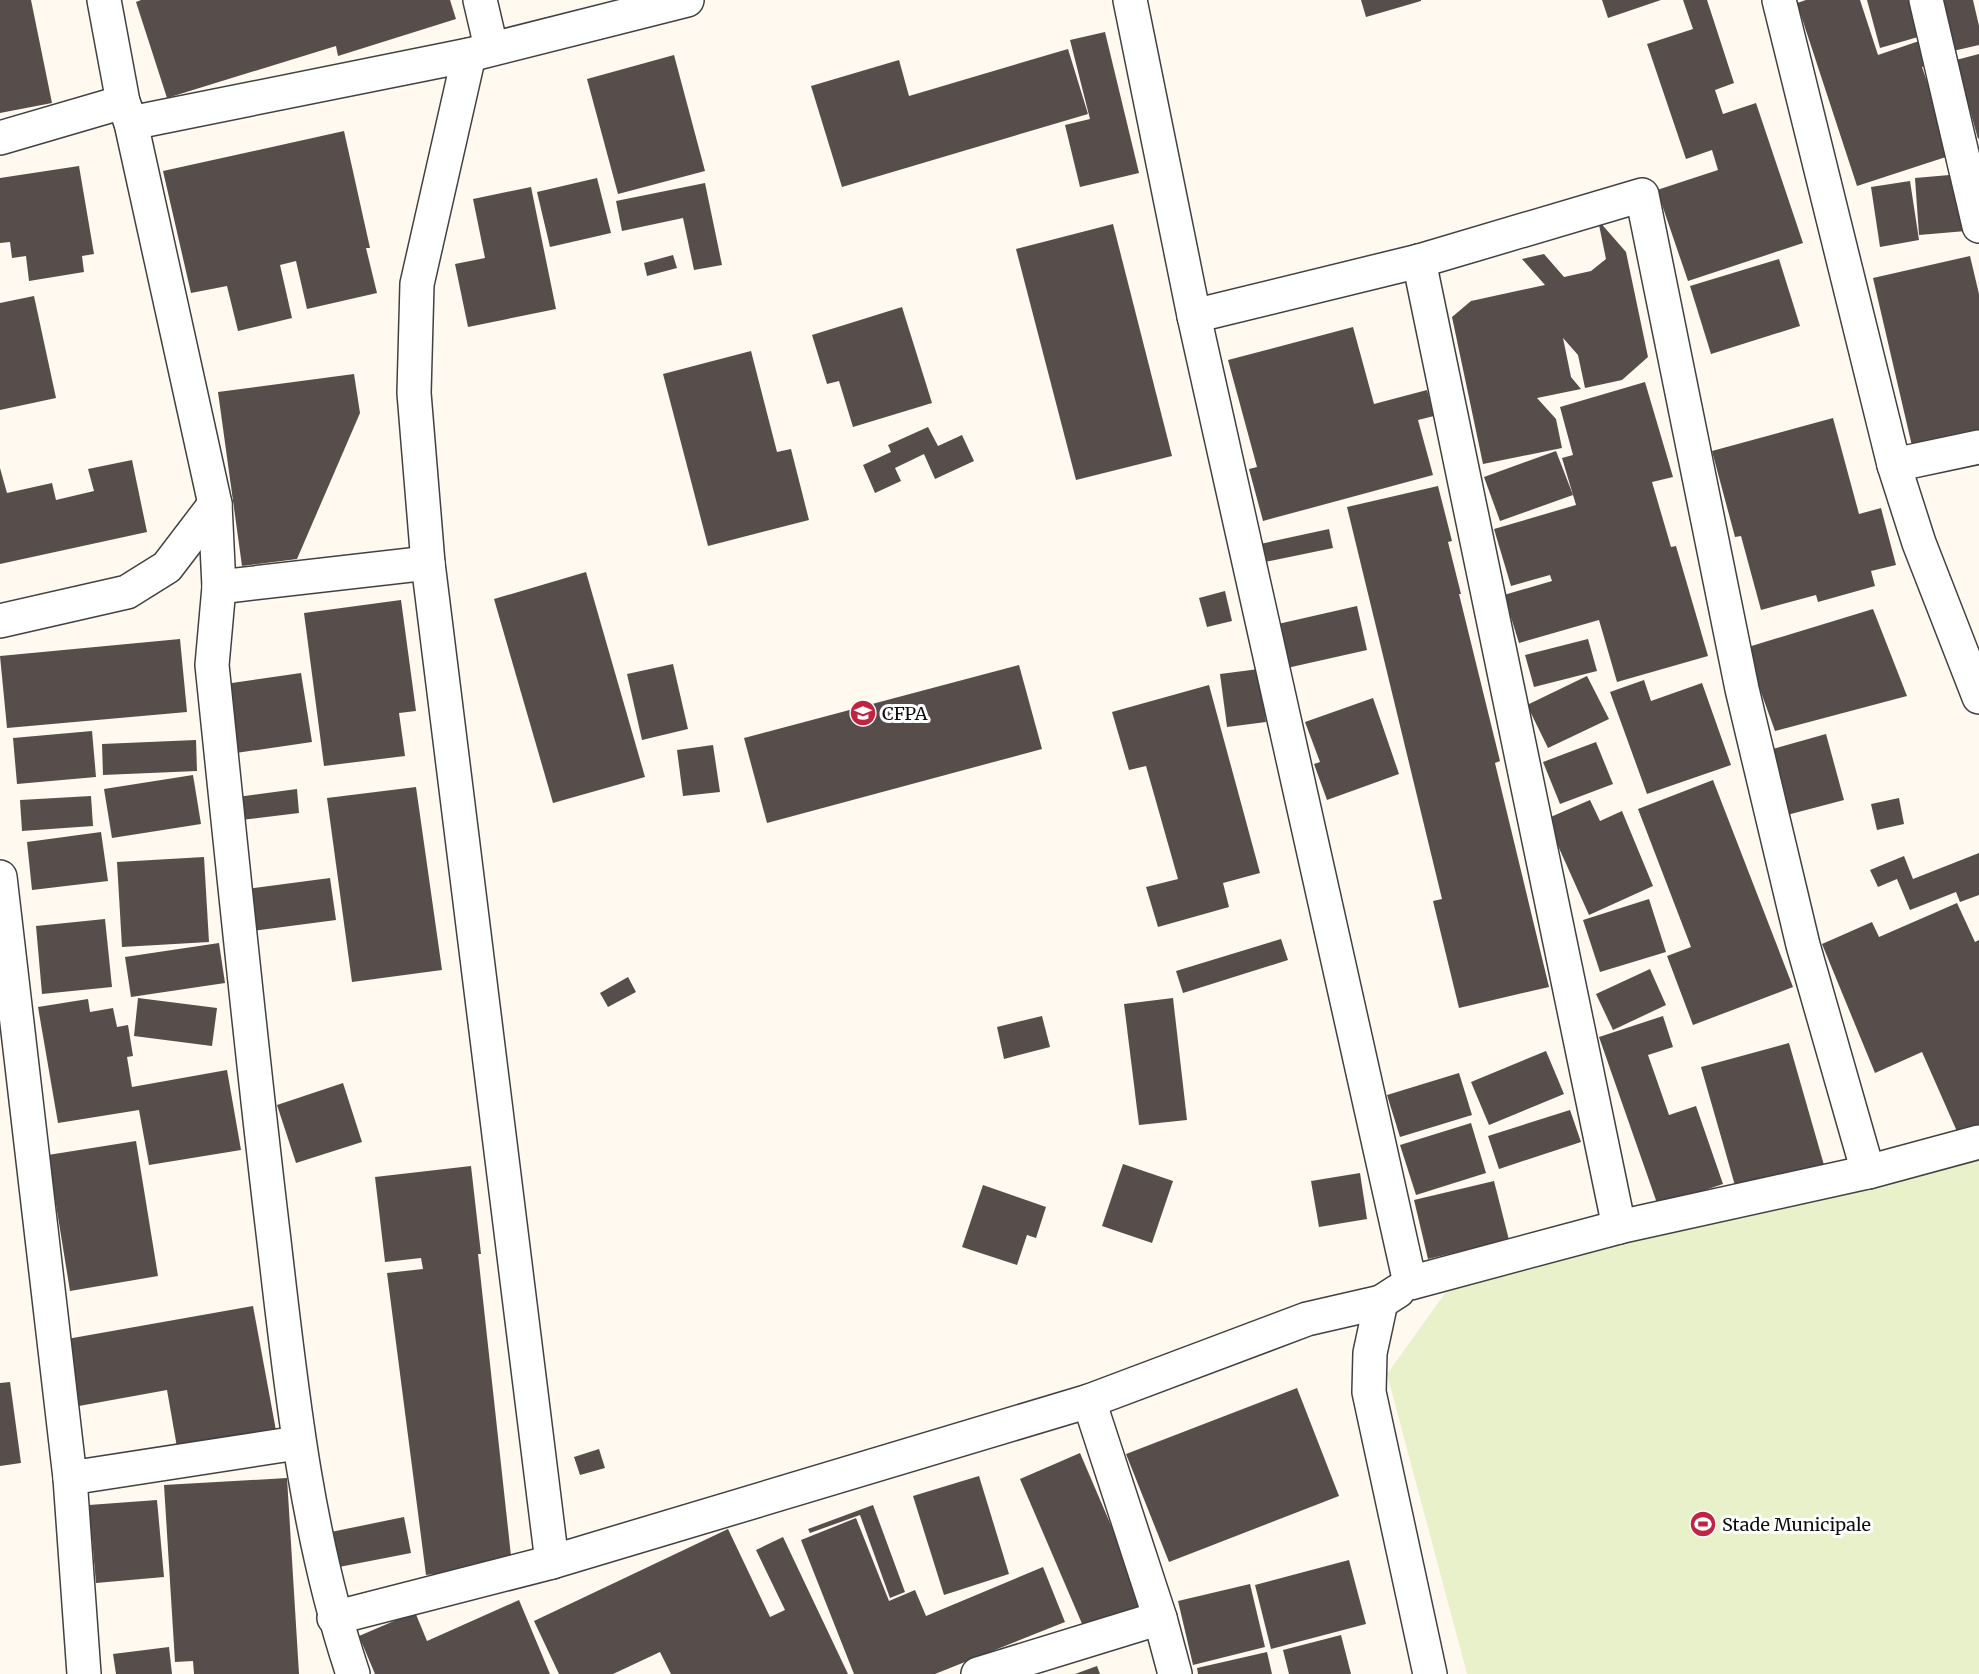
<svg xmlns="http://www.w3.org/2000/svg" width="1979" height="1674" font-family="Merriweather,serif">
  <rect width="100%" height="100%" fill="#fff9ef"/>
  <!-- pitch -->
  <path fill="#e9f1ca" d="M1979 1152V1674H1467L1387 1374 1451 1285Z"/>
  <!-- building -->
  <g fill="#574d4a">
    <path d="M0 0H31L52 103 0 113Z"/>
    <path d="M141 0H450L456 19 338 56 336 46 167 98 136 2Z"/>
    <path d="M1361 0H1421V1L1366 17Z"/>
    <path d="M1602 0H1661L1608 18Z"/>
    <path d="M1683 0H1707L1734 83 1715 90 1723 114 1756 103 1803 243 1688 281 1657 190 1718 170 1712 150 1686 159 1647 44 1693 29Z"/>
    <path d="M1806 0H1860L1878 55 1925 39 1932 63 1922 67 1952 155 1857 186 1797 3Z"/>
    <path d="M1867 0H1915L1925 35 1880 48Z"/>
    <path d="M1942 0H1973L1979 26V45L1953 51Z"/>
    <path d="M1105 32 1139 173 1080 187 1065 125 1090 119 1070 40Z"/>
    <path d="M1068 49 1088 114 842 187 811 86 899 60 909 96Z"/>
    <path d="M1979 54V138L1978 139 1956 60Z"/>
    <path d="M674 55 705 171 618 194 587 79Z"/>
    <path d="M344 131 370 248H366L377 293 307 309 296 261 280 265 292 318 238 331 227 286 191 293 163 171Z"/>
    <path d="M79 166 94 254 82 256 84 272 29 281 26 256 12 258 10 242 0 243V178Z"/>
    <path d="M1961 174 1966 231 1919 235 1915 178Z"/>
    <path d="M597 178 611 233 550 247 537 192Z"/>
    <path d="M1910 181 1919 240 1880 247 1871 187Z"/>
    <path d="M705 183 722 265 694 270 683 218 622 231 616 201Z"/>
    <path d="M531 187 556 309 468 327 455 264 485 258 473 199Z"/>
    <path d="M1598 220 1626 252 1648 357 1622 380 1585 388 1578 355 1563 338 1571 377 1581 389 1537 398 1556 419 1562 448 1483 464 1452 317 1471 301 1545 285 1522 259 1544 254 1564 277 1591 271 1606 259Z"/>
    <path d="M1113 224 1172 456 1076 480 1016 249Z"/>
    <path d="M673 255 677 268 647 276 644 263Z"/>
    <path d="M1970 256 1979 294V436L1912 446 1873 278Z"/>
    <path d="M1779 259 1800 326 1711 354 1690 286Z"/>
    <path d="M34 296 56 398 0 410V303Z"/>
    <path d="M902 307 932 403 853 427 839 381 827 384 812 335Z"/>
    <path d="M1353 327 1374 404 1427 390 1434 416 1418 420 1433 475 1263 521 1249 469 1257 467 1228 360Z"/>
    <path d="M751 351 777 452 791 449 809 520 708 546 663 374Z"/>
    <path d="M354 374 360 413 297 559 242 566 218 392Z"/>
    <path d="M1645 382 1673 477 1652 482 1671 547 1676 546 1708 656 1617 682 1599 620 1519 643 1504 595 1552 581 1550 575 1511 586 1494 529 1576 505 1562 458 1573 455 1560 407Z"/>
    <path d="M1833 418 1859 514 1881 508 1896 565 1871 571 1875 586 1818 602 1816 595 1761 610 1741 536 1735 537 1712 451Z"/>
    <path d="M928 427 938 446 962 435 974 461 935 479 924 454 895 468 901 481 875 493 863 465 891 452 888 445Z"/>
    <path d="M1556 451 1573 495 1500 521 1484 477Z"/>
    <path d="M132 460 147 532 0 564V468L7 493 52 483 56 500 94 491 88 469Z"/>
    <path d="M1438 486 1452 541 1448 542 1461 594H1459L1500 761 1495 763 1549 987 1459 1008 1433 901 1442 899 1347 507Z"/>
    <path d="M1329 529 1333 548 1265 562 1260 544Z"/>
    <path d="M586 572 645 777 553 803 494 599Z"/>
    <path d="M1225 591 1232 621 1207 627 1199 598Z"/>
    <path d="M401 600 416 711 399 713 405 756 324 766 304 613Z"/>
    <path d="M1357 606 1367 650 1287 668 1278 624Z"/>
    <path d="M1873 609 1907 696 1775 731 1745 648Z"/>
    <path d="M180 639 187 712 7 728 0 656Z"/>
    <path d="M1588 639 1597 671 1534 687 1525 655Z"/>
    <path d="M673 664 688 729 642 740 627 674Z"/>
    <path d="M1019 665 1042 749 767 823 744 738Z"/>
    <path d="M1259 669 1266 722 1227 727 1220 674Z"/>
    <path d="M301 673 312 742 236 753 225 684Z"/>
    <path d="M1587 676 1609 719 1548 748 1527 705Z"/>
    <path d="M1644 680 1651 701 1702 683 1731 765 1647 794 1610 692Z"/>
    <path d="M1209 685 1260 873 1223 883 1229 907 1158 927 1146 887 1178 879 1146 766 1129 770 1112 712Z"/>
    <path d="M1373 698 1399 774 1327 800 1314 764 1320 762 1305 722Z"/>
    <path d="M92 731 96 777 17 784 13 738Z"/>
    <path d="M1826 734 1844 800 1787 815 1769 750Z"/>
    <path d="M196 740 197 771 103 775 102 744Z"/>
    <path d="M1596 742 1613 784 1560 804 1543 762Z"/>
    <path d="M713 745 720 792 683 796 677 750Z"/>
    <path d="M193 775 201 824 112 838 104 789Z"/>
    <path d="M1713 780 1793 987 1693 1025 1667 956 1691 947 1638 809Z"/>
    <path d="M416 787 442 970 352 982 327 798Z"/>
    <path d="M297 789 299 813 241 820 237 797Z"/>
    <path d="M91 796 93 826 22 831 20 800Z"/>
    <path d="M1899 798 1904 824 1877 830 1871 804Z"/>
    <path d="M1590 800 1600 821 1622 811 1653 886 1589 915 1546 819Z"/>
    <path d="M101 832 108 881 32 890 27 842Z"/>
    <path d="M1979 853V895L1960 902 1956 892 1910 910 1897 879 1878 887 1870 870 1904 856 1913 879Z"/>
    <path d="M204 857 209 942 122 947 117 862Z"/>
    <path d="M330 878 336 920 253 931 247 889Z"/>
    <path d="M1649 899 1666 952 1600 972 1583 920Z"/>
    <path d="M1957 903 1975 942 1979 940V1127L1959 1136 1922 1052 1875 1073 1822 944 1872 922 1879 937Z"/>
    <path d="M105 919 112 987 42 994 36 926Z"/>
    <path d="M1281 939 1288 960 1183 993 1176 971Z"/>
    <path d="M219 943 225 983 131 997 125 957Z"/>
    <path d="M1650 969 1666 1005 1613 1030 1596 994Z"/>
    <path d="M628 977 636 992 608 1007 600 993Z"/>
    <path d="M138 998 217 1008 212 1046 134 1036Z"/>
    <path d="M1173 998 1187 1120 1139 1125 1124 1004Z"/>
    <path d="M88 999 90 1012 113 1008 117 1027 128 1025 133 1056 127 1057 132 1087 227 1070 241 1150 149 1165 139 1110 58 1123 38 1007Z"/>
    <path d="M1042 1016 1050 1047 1004 1059 997 1027Z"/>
    <path d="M1663 1016 1673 1047 1648 1055 1669 1115 1696 1106 1723 1184 1658 1206 1599 1037Z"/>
    <path d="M1789 1043 1826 1172 1738 1196 1701 1067Z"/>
    <path d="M1546 1051 1564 1094 1489 1125 1471 1082Z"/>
    <path d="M1459 1073 1472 1115 1400 1137 1387 1095Z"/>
    <path d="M343 1083 362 1142 296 1163 277 1105Z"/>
    <path d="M1570 1110 1581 1142 1499 1169 1488 1136Z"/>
    <path d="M1471 1123 1486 1173 1416 1195 1400 1145Z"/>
    <path d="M136 1141 158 1276 70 1291 48 1155Z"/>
    <path d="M1123 1164 1173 1181 1152 1243 1102 1226Z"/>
    <path d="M471 1166 481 1254H478L512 1565 426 1575 387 1273 423 1269 421 1258 385 1262 375 1177Z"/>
    <path d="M1360 1173 1367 1219 1319 1227 1311 1181Z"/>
    <path d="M1494 1181 1509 1240 1428 1259 1414 1200Z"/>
    <path d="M983 1185 1046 1207 1036 1238 1027 1235 1017 1265 962 1247Z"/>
    <path d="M253 1306 277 1436 178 1453 167 1390 79 1406 67 1339Z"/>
    <path d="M10 1382 21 1463 0 1466V1383Z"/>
    <path d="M1297 1388 1339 1496 1169 1562 1126 1454Z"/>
    <path d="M599 1449 605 1468 580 1475 574 1457Z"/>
    <path d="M1080 1453 1146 1607 1086 1633 1020 1479Z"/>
    <path d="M979 1476 1009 1574 944 1595 913 1496Z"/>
    <path d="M287 1478 299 1674H194L193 1661 175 1662 164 1485Z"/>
    <path d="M157 1500 164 1577 96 1583 89 1505Z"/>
    <path d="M873 1505 905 1592 890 1598 860 1515 810 1533 808 1529Z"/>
    <path d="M404 1517 411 1553 339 1567 331 1532Z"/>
    <path d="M856 1518 889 1601 915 1590 926 1616 1043 1567 1065 1622 935 1674H854L801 1540Z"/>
    <path d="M728 1529 770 1617 785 1610 756 1550 783 1537 848 1674H671L660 1652 613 1674H559L534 1621Z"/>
    <path d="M1349 1560 1366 1624 1271 1649 1255 1585Z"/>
    <path d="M1250 1584 1265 1647 1193 1665 1178 1601Z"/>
    <path d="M519 1600 550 1674H375L359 1636 415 1612 427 1641Z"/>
    <path d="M1341 1635 1351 1674H1289L1283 1650Z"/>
    <path d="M169 1647 172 1674H116L113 1654Z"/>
    <path d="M1267 1652 1272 1674H1198L1197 1668Z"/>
    <path d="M1097 1666 1100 1674H1075Z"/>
  </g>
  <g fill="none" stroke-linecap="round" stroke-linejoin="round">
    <defs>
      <g id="minor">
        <path d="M104 0 123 102 131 123 469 55 687 0"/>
        <path d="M480 0 491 47"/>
        <path d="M1130 0 1194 316 1410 1283 1619 1227 1868 1172 1979 1142"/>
        <path d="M1779 0 1894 465 1919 543 1979 697"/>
        <path d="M1926 0 1979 226"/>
        <path d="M469 55 417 284 414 393 428 563 552 1562"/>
        <path d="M131 123 215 504 219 587 212 665C232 857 251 1050 274 1241 291 1387 306 1534 353 1674"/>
        <path d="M0 138 123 102"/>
        <path d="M1419 261 1619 1227"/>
        <path d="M1194 316 1419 261 1642 195 1742 689 1803 945 1868 1172"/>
        <path d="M1894 465 1979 447"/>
        <path d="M219 587 428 563"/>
        <path d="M0 621 127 592 167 567 215 504"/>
        <path d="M0 877 70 1478 84 1674"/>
        <path d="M1398 1291 1381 1302 1370 1353 1369 1392 1430 1674"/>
        <path d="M1089 1401 1160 1618 1175 1674"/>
        <path d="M70 1478 297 1443"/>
        <path d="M334 1618 552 1562 1089 1401 1307 1319 1381 1302"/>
        <path d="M978 1674 1160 1618"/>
      </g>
    </defs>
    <!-- minor casing -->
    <use href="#minor" stroke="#414141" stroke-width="36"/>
    <!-- minor -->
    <use href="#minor" stroke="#fff" stroke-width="33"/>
  </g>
  <!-- icons -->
  <defs>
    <symbol id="university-disc" viewBox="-11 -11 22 22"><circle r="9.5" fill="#c02442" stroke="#fff"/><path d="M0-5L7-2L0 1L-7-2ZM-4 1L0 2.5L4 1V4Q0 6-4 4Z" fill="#fff"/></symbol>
    <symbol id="stadium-disc" viewBox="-11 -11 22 22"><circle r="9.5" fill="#c02442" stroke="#fff"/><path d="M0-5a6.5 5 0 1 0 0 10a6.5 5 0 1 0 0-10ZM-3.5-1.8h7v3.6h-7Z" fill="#fff"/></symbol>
  </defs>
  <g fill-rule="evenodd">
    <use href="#university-disc" x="848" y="698" width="30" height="30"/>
    <use href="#stadium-disc" x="1688" y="1509" width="30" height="30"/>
  </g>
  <g text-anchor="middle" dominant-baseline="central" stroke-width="6" stroke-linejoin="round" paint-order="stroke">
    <!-- poi labels -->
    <g font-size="18" fill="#0e0e0e" stroke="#fff" text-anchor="start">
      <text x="882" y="713">CFPA</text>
      <text x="1722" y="1524">Stade Municipale</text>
    </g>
  </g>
</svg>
